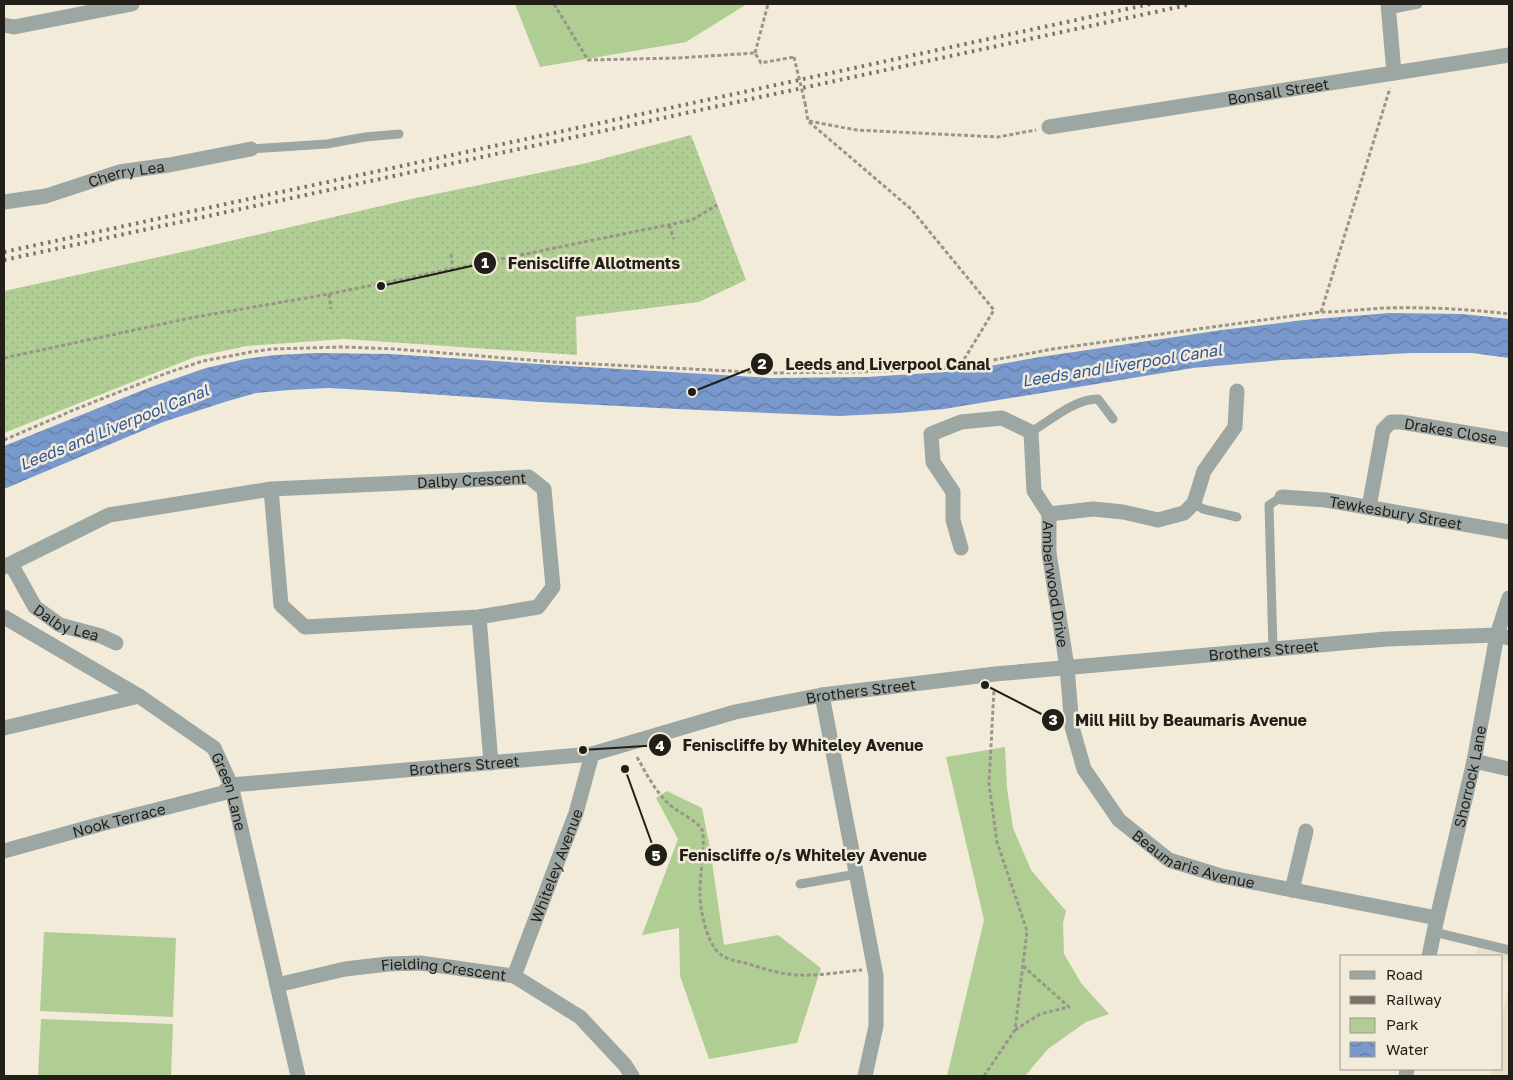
<svg xmlns="http://www.w3.org/2000/svg" width="1513" height="1080" font-family="'Golos Text',sans-serif">
  <defs>
    <pattern id="garden-dots" width="8" height="8" patternUnits="userSpaceOnUse" patternTransform="scale(1.25)"><rect width="8" height="8" fill="#b0ce94"/><path d="M2 2h.1M6 6h.1" fill="none" stroke="#97b07f" stroke-width="1.8" stroke-linecap="round"/></pattern>
    <pattern id="water-waves" width="16" height="10" patternUnits="userSpaceOnUse" patternTransform="scale(1.25)"><rect width="16" height="10" fill="#7999cd"/><path d="M0 5q4-4 8 0t8 0" fill="none" stroke="#637ca6"/></pattern>
  </defs>
  <rect width="100%" height="100%" fill="#f3ebda"/>
  <!-- built -->
  <g fill="#ebdfc7">
    <path d="M1480 938 1509 945V962L1502 960V956H1485L1476 954Z"/>
    <path d="M1509 984V1076H1490L1492 1069H1502V1017Z"/>
  </g>
  <!-- green -->
  <g fill="#b0ce94">
    <path d="M515 4H747L686 42 540 67Z"/>
    <path d="M1005 747 1007 788 1013 828 1031 870 1066 911 1063 923 1064 954 1081 983 1109 1014 1086 1022 1048 1049 1025 1076H947L984 920 946 757Z"/>
    <path d="M667 791 702 808 710 848 724 945 778 935 821 968 797 1043 709 1059 680 976 679 928 642 935 678 839 656 798Z"/>
    <path d="M44 932 176 938 173 1017 40 1011Z"/>
    <path d="M41 1019 173 1024 171 1076H38Z"/>
  </g>
  <!-- garden -->
  <path fill="url(#garden-dots)" d="M691 135 746 280 699 302 576 317 577 355 344 339 247 346 195 357 4 433V291L191 250 411 199 587 163Z"/>
  <!-- water -->
  <path fill="url(#water-waves)" d="M1389 313 1463 314 1509 319V358L1472 353H1411L1282 360 1193 368 944 409 899 413 839 416 698 410 540 402 399 392 329 388 289 390 256 393 228 401 163 422 4 489V446L148 388 206 368 245 359 275 355 317 353 390 354 569 366 772 378 866 377 961 371 1040 357 1222 330 1304 320Z"/>
  <g fill="none" stroke-linecap="round" stroke-linejoin="round">
    <!-- path -->
    <g stroke="#9b9589" stroke-width="3" stroke-dasharray="4 2.5" stroke-linecap="butt">
      <path d="M554 4 588 60 677 58 755 53 761 63 794 57"/>
      <path d="M755 53 768 4"/>
      <path d="M805 103 808 121 911 209 994 310 960 366"/>
      <path d="M809 121 856 130 998 137 1036 130"/>
      <path d="M669 225 674 239"/>
      <path d="M451 254 453 269"/>
      <path d="M329 294 331 309"/>
      <path d="M1321 312 1390 88"/>
      <path d="M4 358 190 318 329 294 692 220 717 205"/>
      <path d="M4 440 76 409 167 373 203 361 251 352 272 349 343 347 395 349 554 362 770 373 858 372 940 369 972 364 1053 349 1321 312C1343 312 1364 309 1386 308 1428 307 1468 309 1509 314"/>
      <path d="M637 757C646 773 655 791 669 804 677 812 697 820 702 830 706 839 699 881 700 894 700 910 707 944 720 954 727 960 737 961 745 963 762 968 779 974 797 975 817 976 841 972 862 970"/>
      <path d="M1015 1030 1040 1014 1069 1007 1022 965"/>
      <path d="M984 1076 1015 1030 1027 931 997 842 989 784 994 689"/>
    </g>
    <!-- service -->
    <g stroke="#9ca6a3" stroke-width="9">
      <path d="M1388 10 1418 4"/>
      <path d="M251 149 327 144 365 137 399 134"/>
      <path d="M1031 432C1051 420 1074 399 1098 399L1113 419"/>
      <path d="M1194 503 1203 509 1237 517"/>
      <path d="M1273 649 1269 505 1282 497"/>
      <path d="M800 884 857 874"/>
      <path d="M1434 932 1509 950"/>
    </g>
    <!-- minor -->
    <g stroke="#9ca6a3" stroke-width="15">
      <path d="M1388 4 1394 73"/>
      <path d="M4 25 14 27 132 4"/>
      <path id="s1" d="M1049 127 1509 55"/>
      <path id="s2" d="M4 202 46 196 119 172 169 165 251 149"/>
      <path id="s3" d="M1282 497 1326 500 1509 532"/>
      <path id="s4" d="M1369 507 1383 430 1391 422H1401L1509 440"/>
      <path d="M1049 514 1093 509 1123 512 1158 520 1184 513 1194 503 1204 471 1235 427 1237 391"/>
      <path id="s5" d="M961 548 953 520V492L933 462 931 434 961 422 1002 418 1031 432 1034 491 1049 514V553L1067 667 1072 727 1084 769 1119 820 1169 860 1221 876 1437 918"/>
      <path id="s6" d="M11 564 35 607 60 625 101 636 116 643"/>
      <path id="s7" d="M4 567 109 515 271 489 529 477 544 489 553 587 538 607 479 617 305 627 281 605 271 489"/>
      <path id="s8" d="M4 617 139 696 214 748 231 785 298 1076"/>
      <path d="M479 617 491 763"/>
      <path d="M822 695 876 976V1026L865 1076"/>
      <path d="M4 728 139 696"/>
      <path d="M1474 761 1509 769"/>
      <path id="s9" d="M231 785 592 754 735 712 822 695 995 674 1386 639 1497 635 1509 638"/>
      <path id="s10" d="M4 851 101 824 223 793 231 785"/>
      <path d="M1292 890 1306 831"/>
      <path id="s11" d="M1429 956 1437 918 1474 761 1497 635 1509 598"/>
      <path id="s12" d="M514 976 576 813 592 754"/>
      <path id="s13" d="M277 985 345 969 388 964 420 963 514 976 580 1017 625 1065 632 1076"/>
      <path d="M1406 1076 1407 1069"/>
    </g>
    <!-- rail -->
    <g stroke="#787368" stroke-width="4" stroke-dasharray="2.5 5" stroke-linecap="butt">
      <path d="M4 252 1150 4"/>
      <path d="M4 260 1192 4"/>
    </g>
    <!-- path-bridge -->
    <path stroke="#9b9589" stroke-width="3" stroke-dasharray="4 2.5" stroke-linecap="butt" d="M794 57 805 103"/>
  </g>
  <g text-anchor="middle" dominant-baseline="central" stroke-width="5" stroke-linejoin="round" paint-order="stroke">
    <!-- street labels -->
    <g font-size="15" fill="#221f19" stroke="#f3ebda">
      <text stroke="none"><textPath href="#s1" startOffset="232">Bonsall Street</textPath></text>
      <text stroke="none"><textPath href="#s2" startOffset="126">Cherry Lea</textPath></text>
      <text stroke="none"><textPath href="#s4" startOffset="150">Drakes Close</textPath></text>
      <text stroke="none"><textPath href="#s7" startOffset="482">Dalby Crescent</textPath></text>
      <text stroke="none"><textPath href="#s3" startOffset="115">Tewkesbury Street</textPath></text>
      <text stroke="none"><textPath href="#s5" startOffset="384">Amberwood Drive</textPath></text>
      <text stroke="none"><textPath href="#s6" startOffset="85">Dalby Lea</textPath></text>
      <text stroke="none"><textPath href="#s9" startOffset="1044">Brothers Street</textPath></text>
      <text stroke="none"><textPath href="#s9" startOffset="639">Brothers Street</textPath></text>
      <text stroke="none"><textPath href="#s9" startOffset="234">Brothers Street</textPath></text>
      <text stroke="none"><textPath href="#s11" startOffset="184">Shorrock Lane</textPath></text>
      <text stroke="none"><textPath href="#s8" startOffset="294">Green Lane</textPath></text>
      <text stroke="none"><textPath href="#s10" startOffset="119">Nook Terrace</textPath></text>
      <text stroke="none"><textPath href="#s5" startOffset="720">Beaumaris Avenue</textPath></text>
      <text stroke="none"><textPath href="#s12" startOffset="118">Whiteley Avenue</textPath></text>
      <text stroke="none"><textPath href="#s13" startOffset="169">Fielding Crescent</textPath></text>
    </g>
    <!-- water labels -->
    <g font-size="16" font-style="italic" fill="#2f5596" stroke="#f3ebda">
      <text transform="translate(1122 365) rotate(-9)">Leeds and Liverpool Canal</text>
      <text transform="translate(114 427) rotate(-22)">Leeds and Liverpool Canal</text>
    </g>
  </g>
  <!-- callouts -->
  <path fill="none" stroke="#221f19" stroke-width="2" d="M381 286L485 263M692 392L762 364M985 685L1053 720M583 750L660 745M625 769L656 855"/>
  <g fill="#221f19" stroke="#f3ebda" stroke-width="2">
    <circle cx="381" cy="286" r="5"/>
    <circle cx="692" cy="392" r="5"/>
    <circle cx="985" cy="685" r="5"/>
    <circle cx="583" cy="750" r="5"/>
    <circle cx="625" cy="769" r="5"/>
    <circle cx="485" cy="263" r="12"/>
    <circle cx="762" cy="364" r="12"/>
    <circle cx="1053" cy="720" r="12"/>
    <circle cx="660" cy="745" r="12"/>
    <circle cx="656" cy="855" r="12"/>
  </g>
  <g font-size="15" text-anchor="middle" font-weight="bold" fill="#fff">
    <text x="485" y="268">1</text>
    <text x="762" y="369">2</text>
    <text x="1053" y="725">3</text>
    <text x="660" y="751">4</text>
    <text x="656" y="861">5</text>
  </g>
  <g font-size="16" text-anchor="middle" font-weight="bold" fill="#221f19" stroke="#f3ebda" stroke-width="5" stroke-linejoin="round" paint-order="stroke">
    <text x="594" y="269">Feniscliffe Allotments</text>
    <text x="888" y="370">Leeds and Liverpool Canal</text>
    <text x="1191" y="726">Mill Hill by Beaumaris Avenue</text>
    <text x="803" y="751">Feniscliffe by Whiteley Avenue</text>
    <text x="803" y="861">Feniscliffe o/s Whiteley Avenue</text>
  </g>
  <!-- border -->
  <rect width="1513" height="1080" fill="none" stroke="#221f19" stroke-width="10"/>
  <!-- legend -->
  <rect x="1340" y="955" width="162" height="115" fill="#f3ebda" stroke="#9f998d"/>
  <rect x="1350" y="971" width="25" height="8" fill="#9ca6a3" stroke="#9f998d"/>
  <text x="1386" y="980" font-size="15" fill="#221f19">Road</text>
  <rect x="1350" y="996" width="25" height="8" fill="#787368" stroke="#9f998d"/>
  <text x="1386" y="1005" font-size="15" fill="#221f19">Railway</text>
  <rect x="1350" y="1018" width="25" height="15" fill="#b0ce94" stroke="#9f998d"/>
  <text x="1386" y="1030" font-size="15" fill="#221f19">Park</text>
  <rect x="1350" y="1042" width="25" height="15" fill="url(#water-waves)" stroke="#9f998d"/>
  <text x="1386" y="1055" font-size="15" fill="#221f19">Water</text>
</svg>
